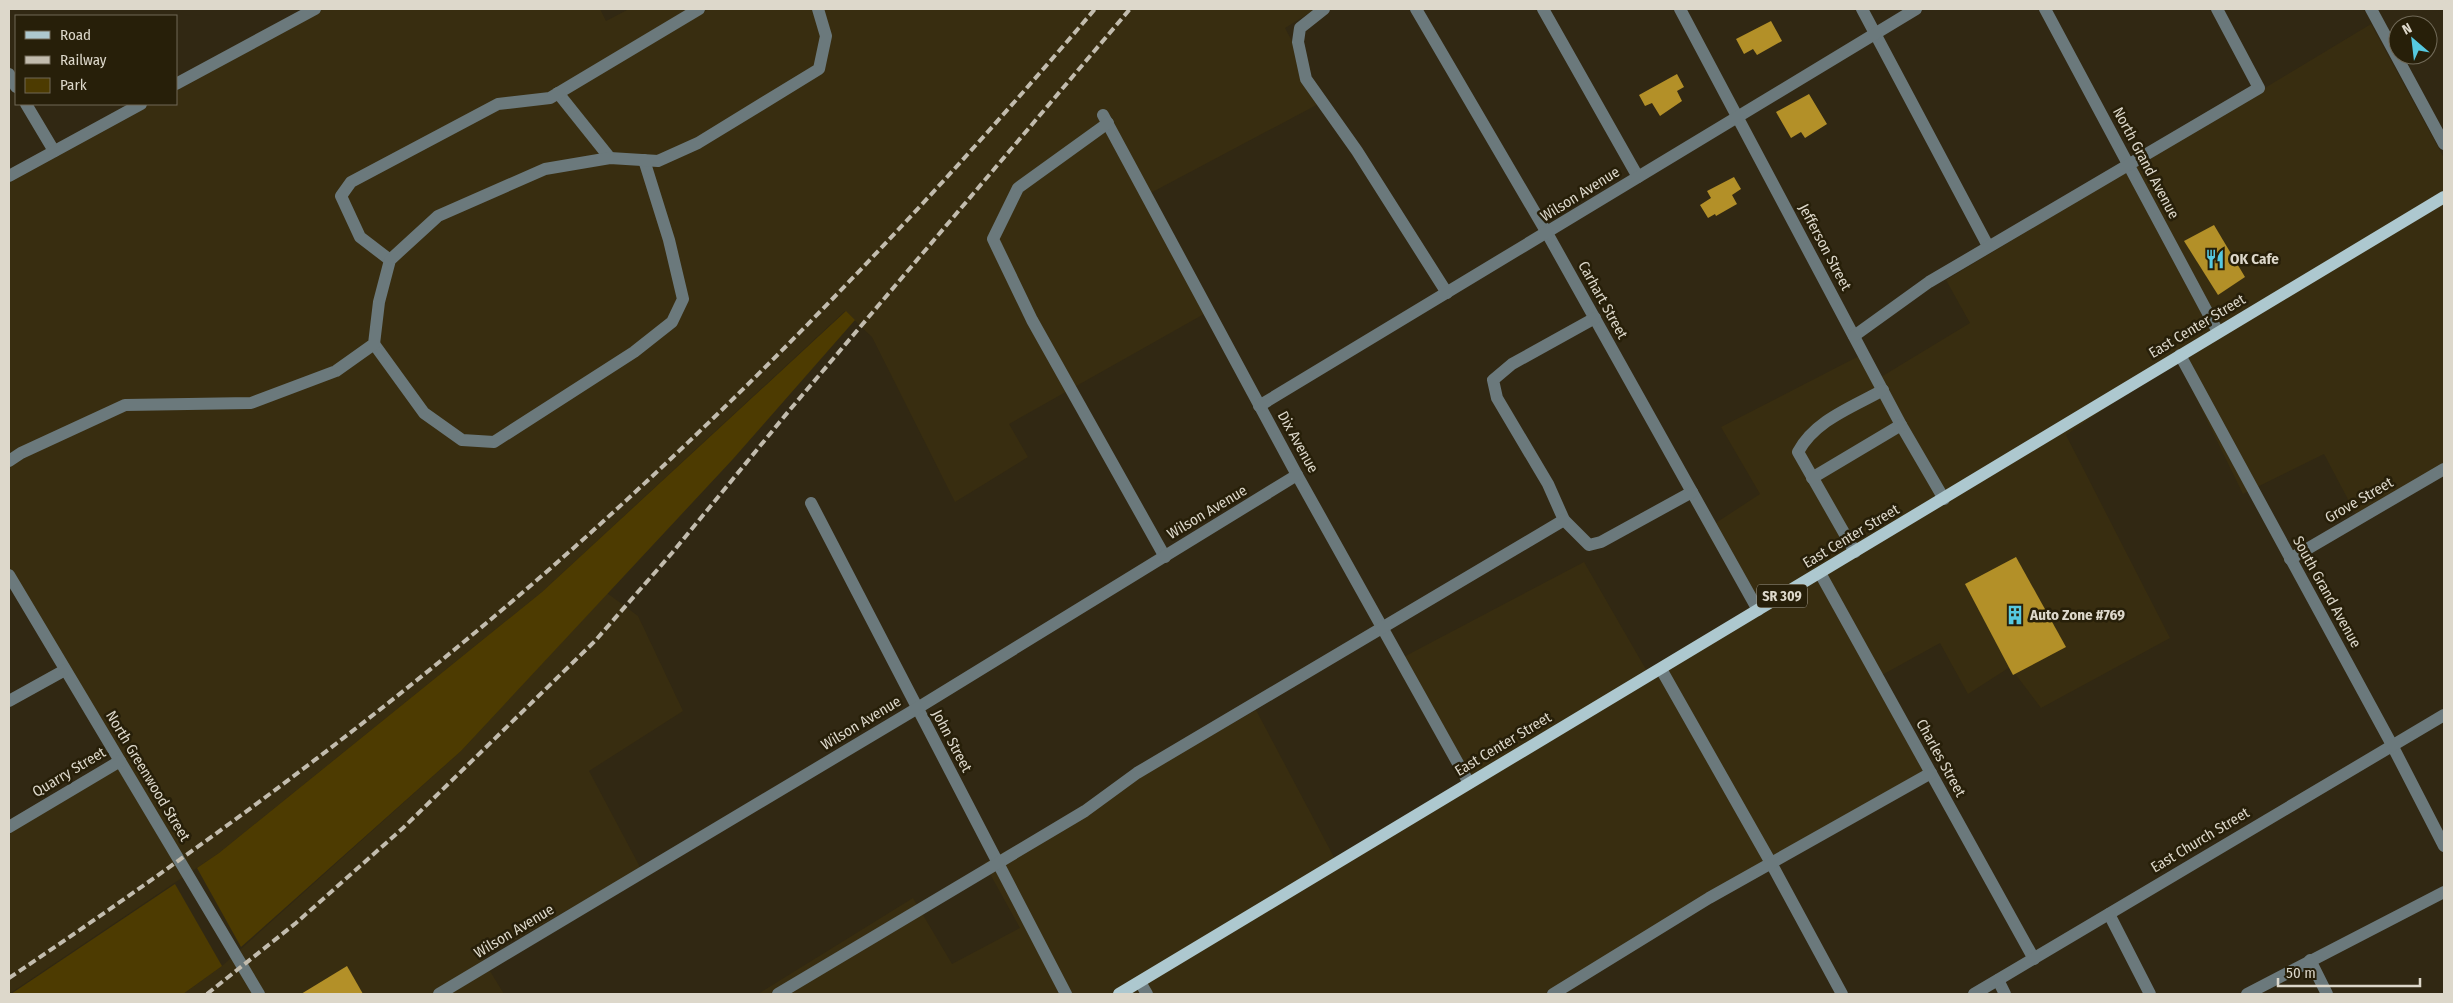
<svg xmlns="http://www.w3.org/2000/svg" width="2453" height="1003" font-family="'Fira Sans Condensed',sans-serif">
  <rect width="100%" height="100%" fill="#312813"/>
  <!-- built -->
  <g fill="#382d10">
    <path d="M308 9H600L606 21 629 9H1316L1285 28 1324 101 1145 196 1204 314 1009 424 1028 457 955 502 872 337 845 311 542 592 219 853 9 994V831L119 764 9 579V172L133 104H176V80Z"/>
    <path d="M2371 24 2444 158V471L2360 522 2324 454 2243 494 2177 359 2066 435 2170 638 2041 708 2010 667 1968 694 1940 643 1873 680 1927 775 1553 994H758L913 898 952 964 1020 928 984 863 1256 710 1336 861 1464 782 1396 661 1584 562 1648 673 1756 611 1705 530 1760 494 1721 427 1861 355 1876 380 1970 323 1946 280Z"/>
    <path d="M607 593 638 616 683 711 589 771 641 869 482 958 504 994H183L222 966 461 751Z"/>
  </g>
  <!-- green -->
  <g fill="#4d3b01">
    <path d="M846 311 855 320 733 459 461 751 241 947 197 868 219 853 542 592Z"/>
    <path d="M175 884 222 966 183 994H11Z"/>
  </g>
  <!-- building -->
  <g fill="#b39028">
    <path d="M1771 21 1782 41 1757 55 1753 49 1744 54 1736 39Z"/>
    <path d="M1677 74 1684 87 1677 91 1682 101 1660 116 1652 103 1645 106 1639 95Z"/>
    <path d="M1809 94 1827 124 1805 138 1801 132 1791 138 1776 112Z"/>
    <path d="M1734 177 1741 189 1732 195 1737 204 1716 216 1715 214 1708 218 1700 205 1711 198 1707 191Z"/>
    <path d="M2214 225 2245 277 2218 295 2184 241Z"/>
    <path d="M2016 557 2066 647 2013 675 1965 584Z"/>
    <path d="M347 966 363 994H301Z"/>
  </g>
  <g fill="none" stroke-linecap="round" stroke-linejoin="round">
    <!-- minor -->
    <g stroke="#6b797c" stroke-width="12">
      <path d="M1324 9 1300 28 1298 42 1306 79 1357 151 1447 293"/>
      <path d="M1416 9 1547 233 1758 610"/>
      <path d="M1543 9 1638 177"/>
      <path d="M1680 9 1901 425 1944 499"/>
      <path d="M1862 9 1988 246"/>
      <path d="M2045 9 2218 332"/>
      <path d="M2371 9 2444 144"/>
      <path d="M9 74 16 87"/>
      <path d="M176 84 315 9"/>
      <path d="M558 93 610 158"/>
      <path d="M26 104 54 151"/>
      <path d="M1103 115 1297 475 1469 783"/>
      <path d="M1108 123 1018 188 993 239 1032 320 1165 557"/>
      <path d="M9 176 141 104"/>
      <path d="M390 260 360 237 341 196 351 182 498 104 550 98 699 9"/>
      <path d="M1854 336 1929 282 2259 88 2217 9"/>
      <path d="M374 344 424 413 462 440 494 442 634 352 672 322 683 299 669 240 644 160"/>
      <path d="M2180 355 2392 745 2444 846"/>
      <path d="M1259 406 1916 9"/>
      <path d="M9 461 21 453 125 405 251 403 336 371 374 344 379 302 390 260 438 216 545 169 610 158 658 161 698 143 819 69 826 36 818 9"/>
      <path d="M1812 478 1901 425"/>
      <path d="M811 503 1066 994"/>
      <path d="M1564 520 1548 484 1497 398 1493 380 1512 364 1595 318"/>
      <path d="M1855 552 1798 452C1815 420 1853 407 1883 390"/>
      <path d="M2290 559 2444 469"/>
      <path d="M1820 573 2034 959"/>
      <path d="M9 575 259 994"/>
      <path d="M1661 669 1771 863 1842 994"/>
      <path d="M9 701 65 670"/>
      <path d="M9 827 120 761"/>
      <path d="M2109 914 2150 994"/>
      <path d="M2310 960 2327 994"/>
      <path d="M1998 980 2005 994"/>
      <path d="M1140 982 1147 994"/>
      <path d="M439 994 916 709 1297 475"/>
      <path d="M778 994 1085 811 1137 773 1564 520 1589 545 1601 542 1692 492"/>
      <path d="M1553 994 1709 898 1931 773"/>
      <path d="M1974 994 2444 715"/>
      <path d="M2247 994 2444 892"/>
    </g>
    <!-- major -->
    <path stroke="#adc8cf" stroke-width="12" d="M1119 994 2444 197"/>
    <!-- rail -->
    <g stroke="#c2bcae" stroke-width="4" stroke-dasharray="8 4" stroke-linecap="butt">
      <path d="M9 978C213 841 414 692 597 527 775 366 940 191 1095 9"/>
      <path d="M207 994 296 923 403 828 595 641 672 553 788 412 1130 9"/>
    </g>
  </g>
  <!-- icons -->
  <defs>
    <symbol id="restaurant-bare" viewBox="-9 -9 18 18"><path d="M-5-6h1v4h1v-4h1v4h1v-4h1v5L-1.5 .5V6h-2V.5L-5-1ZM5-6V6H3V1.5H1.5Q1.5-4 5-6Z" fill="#56c9e0" stroke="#271f09" stroke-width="2.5" paint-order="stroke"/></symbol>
    <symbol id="building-bare" viewBox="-9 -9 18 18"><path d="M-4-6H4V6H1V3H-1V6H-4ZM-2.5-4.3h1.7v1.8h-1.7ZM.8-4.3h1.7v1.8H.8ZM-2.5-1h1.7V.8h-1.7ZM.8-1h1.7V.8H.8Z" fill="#56c9e0" stroke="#271f09" stroke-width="2.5" paint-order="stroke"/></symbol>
  </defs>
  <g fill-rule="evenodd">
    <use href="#restaurant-bare" x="2201" y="245" width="28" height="28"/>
    <use href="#building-bare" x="2001" y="601" width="28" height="28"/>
  </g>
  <g text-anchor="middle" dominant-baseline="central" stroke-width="5" stroke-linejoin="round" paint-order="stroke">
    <!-- shield labels -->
    <rect fill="#271f09" stroke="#a6a091" stroke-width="1" x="1757" y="584.5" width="50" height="23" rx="4"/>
    <g font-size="14" font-weight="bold" fill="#ddd8cb">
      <text x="1782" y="596">SR 309</text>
    </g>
    <!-- street labels -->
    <g font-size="15" fill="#ddd8cb" stroke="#271f09">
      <text transform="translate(2146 163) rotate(62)">North Grand Avenue</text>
      <text transform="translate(1580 194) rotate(-32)">Wilson Avenue</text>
      <text transform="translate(1825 247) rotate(62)">Jefferson Street</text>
      <text transform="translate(1603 300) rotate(61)">Carhart Street</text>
      <text transform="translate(2197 326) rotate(-31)">East Center Street</text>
      <text transform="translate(1298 442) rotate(61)">Dix Avenue</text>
      <text transform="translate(2359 500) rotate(-30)">Grove Street</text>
      <text transform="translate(1207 512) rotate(-31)">Wilson Avenue</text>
      <text transform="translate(1851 536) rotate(-31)">East Center Street</text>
      <text transform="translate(2327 592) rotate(61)">South Grand Avenue</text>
      <text transform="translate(861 723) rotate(-31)">Wilson Avenue</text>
      <text transform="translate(952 741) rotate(62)">John Street</text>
      <text transform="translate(1503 744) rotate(-31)">East Center Street</text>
      <text transform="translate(1941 758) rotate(61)">Charles Street</text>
      <text transform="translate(69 772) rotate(-31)">Quarry Street</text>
      <text transform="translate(148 776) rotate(59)">North Greenwood Street</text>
      <text transform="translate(2200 840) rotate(-31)">East Church Street</text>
      <text transform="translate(514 931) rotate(-31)">Wilson Avenue</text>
    </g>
    <!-- poi labels -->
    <g font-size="15" font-weight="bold" fill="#ddd8cb" stroke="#271f09" text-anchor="start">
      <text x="2230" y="259">OK Cafe</text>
      <text x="2030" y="615">Auto Zone #769</text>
    </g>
  </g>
  <!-- border -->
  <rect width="2453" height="1003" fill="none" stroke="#ddd8cb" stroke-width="20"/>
  <!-- legend -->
  <rect x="15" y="15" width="162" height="90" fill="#271f09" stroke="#706957"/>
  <rect x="25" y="31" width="25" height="8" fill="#adc8cf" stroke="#706957"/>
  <text x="60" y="40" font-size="15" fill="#ddd8cb">Road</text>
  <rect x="25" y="56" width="25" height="8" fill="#c2bcae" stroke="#706957"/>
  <text x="60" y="65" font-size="15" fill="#ddd8cb">Railway</text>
  <rect x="25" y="78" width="25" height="15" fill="#4d3b01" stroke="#706957"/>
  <text x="60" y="90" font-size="15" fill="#ddd8cb">Park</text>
  <!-- north arrow -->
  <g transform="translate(2413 40) rotate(332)"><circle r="24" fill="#271f09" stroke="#706957"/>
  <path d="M0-4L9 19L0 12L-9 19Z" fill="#56c9e0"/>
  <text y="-8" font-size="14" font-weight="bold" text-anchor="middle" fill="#ddd8cb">N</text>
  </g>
  <!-- scale -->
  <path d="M2278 978v8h142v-8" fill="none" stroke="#ddd8cb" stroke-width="2.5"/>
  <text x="2286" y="978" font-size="15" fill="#ddd8cb" stroke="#271f09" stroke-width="4" paint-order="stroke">50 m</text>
</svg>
